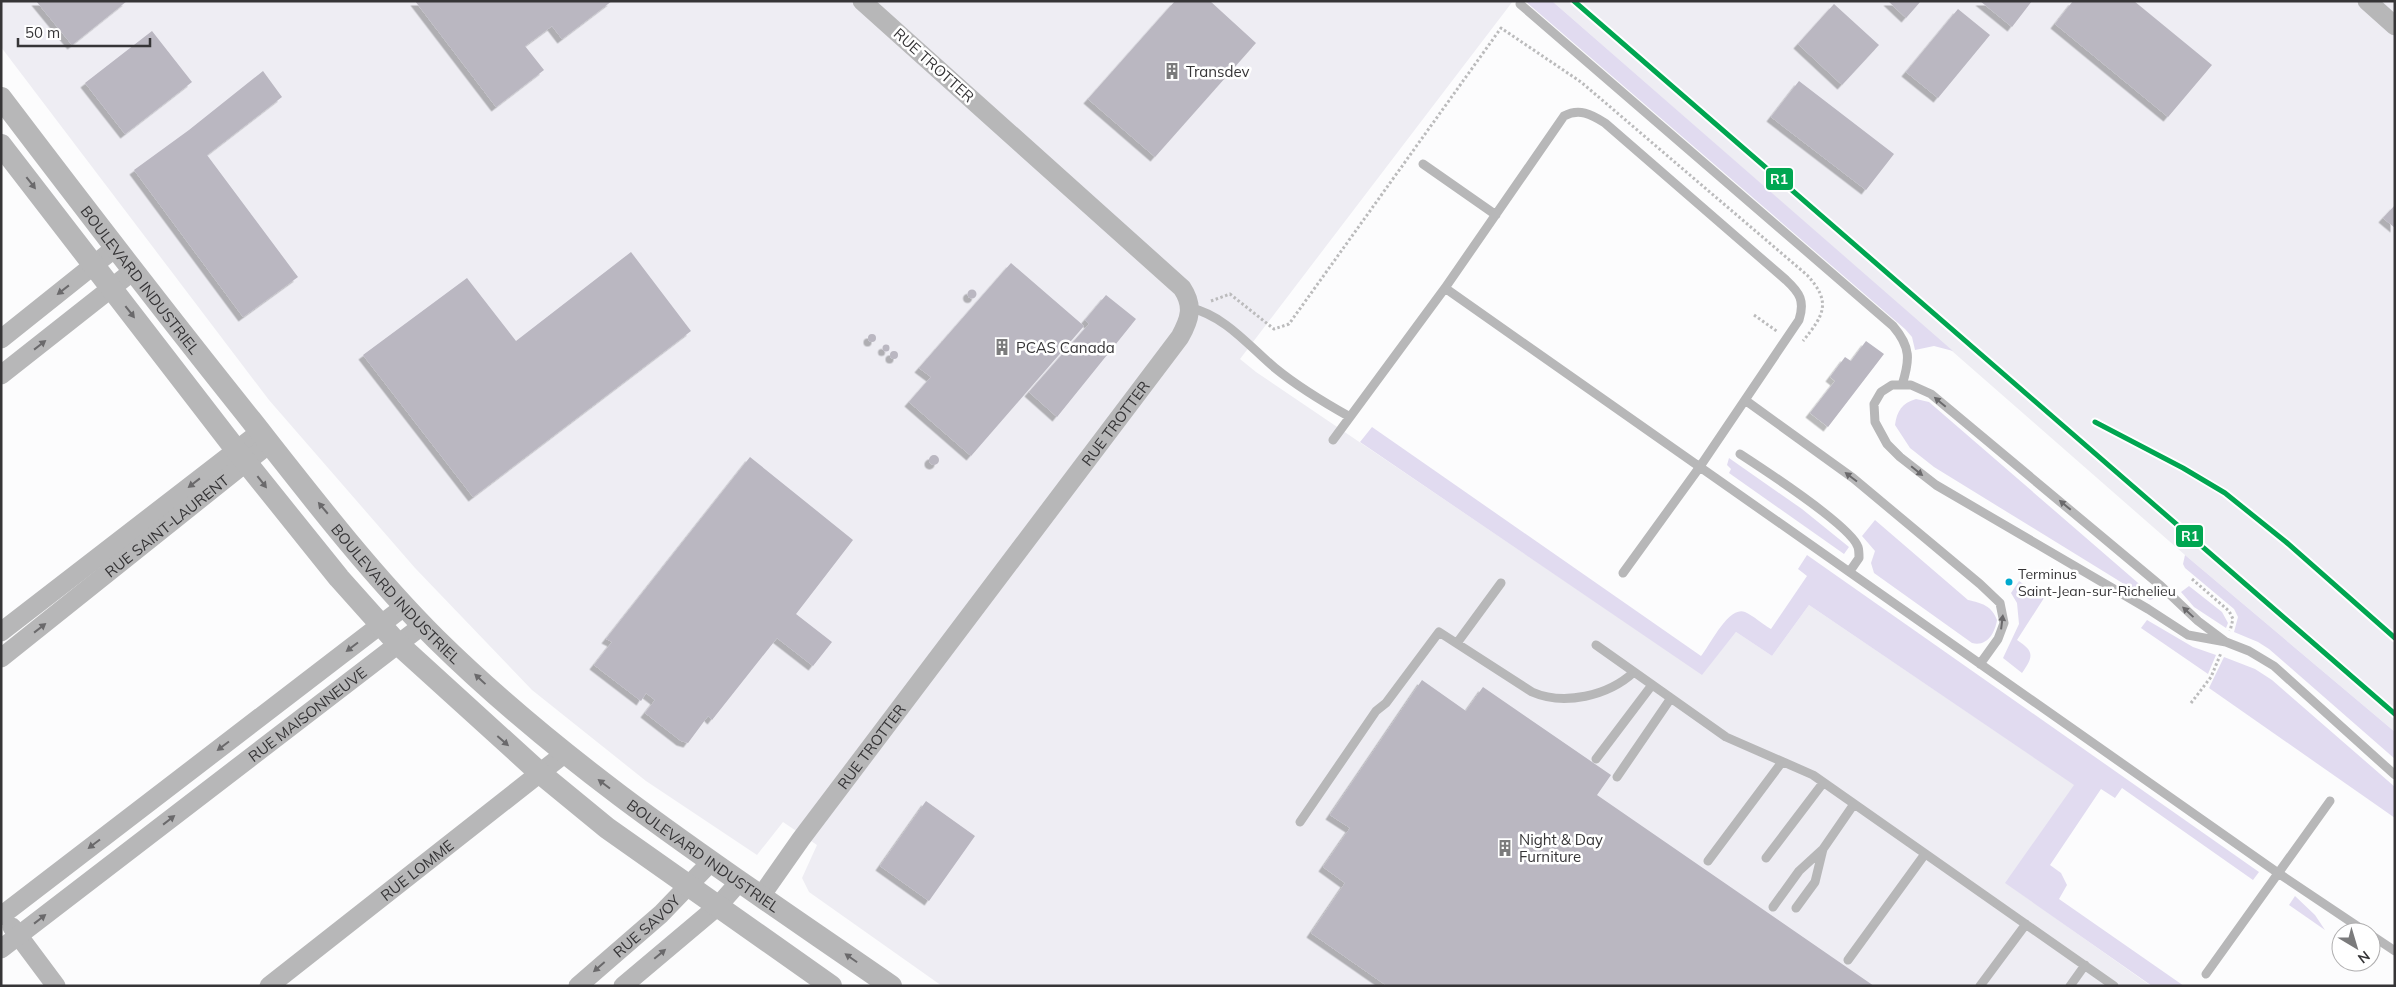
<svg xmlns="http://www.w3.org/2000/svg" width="2396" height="987" font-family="Mulish,sans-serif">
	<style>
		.built { fill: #eeedf3 }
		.green { fill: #e1dbf0 }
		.building { fill: #bab7c1; filter: url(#shadow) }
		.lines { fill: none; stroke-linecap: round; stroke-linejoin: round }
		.path { stroke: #bbbbbc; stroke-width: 3; stroke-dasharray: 2.5 2.5; stroke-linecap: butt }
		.service { stroke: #b7b7b8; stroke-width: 9 }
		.minor { stroke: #b7b7b8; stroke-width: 19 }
		.tertiary { stroke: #b7b7b8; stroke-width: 22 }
		.rail-1-casing { stroke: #fff; stroke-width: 9 }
		.rail-1 { stroke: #00a651; stroke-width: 5 }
		.oneway { fill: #6a696b }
		.bus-dot { fill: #00a9ce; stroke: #fff; stroke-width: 2 }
		.labels { text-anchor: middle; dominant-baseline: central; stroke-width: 5; stroke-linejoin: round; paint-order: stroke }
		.bus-label { font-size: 14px; fill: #363537; stroke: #fff; text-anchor: start }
		.street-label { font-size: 15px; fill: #363537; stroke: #fff }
		.poi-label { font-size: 15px; fill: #363537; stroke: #fff; text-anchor: start }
		.line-badge { stroke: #fff; stroke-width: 2 }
		.badge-label { font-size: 14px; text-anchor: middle; font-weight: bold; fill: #fff }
	</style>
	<defs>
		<filter id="shadow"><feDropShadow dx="-4.5" dy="4.5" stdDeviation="0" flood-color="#0004"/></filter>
	</defs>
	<rect width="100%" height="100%" fill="#fcfcfd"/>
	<path class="built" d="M 1,1 L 1513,1 L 1240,359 L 1256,372 L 1702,674 L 1736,632 L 1772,656 L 1809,605 L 2075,785 L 2006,883 L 2151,986 L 942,986 L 809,892 L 802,878 L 817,845 L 783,822 L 757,855 L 646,781 L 532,690 L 415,568 L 269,400 L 1,47 Z
		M 1552,1 L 2395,1 L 2395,732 L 2185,555 Z"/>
	<path class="green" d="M 1525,1 L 1552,1 L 1953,351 L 1934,346 L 1915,350 L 1912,337 L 1905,329 Z
		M 1916,399 L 1929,402 L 2152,595 L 2153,599 L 2150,600 L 1934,467 L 1910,448 L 1895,425 C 1897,411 1902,403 1916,399 Z
		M 1372,427 L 1701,656 C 1710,645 1729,605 1745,612 C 1754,616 1762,624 1771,629 L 1807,576 L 1798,569 L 1807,555 L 2259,872 L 2253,880 L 2122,788 L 2115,798 L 2101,789 L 2050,865 L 2061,873 L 2067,885 L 2059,899 L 2184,986 L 2152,986 L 2005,883 L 2074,785 L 1809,605 L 1772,656 L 1736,632 L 1702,675 L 1360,442 Z
		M 1729,458 L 1802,509 L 1849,547 L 1844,554 L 1729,473 L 1731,469 L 1727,465 Z
		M 1875,520 L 1968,600 C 1982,603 1992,606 1997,620 C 1995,633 1987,647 1972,643 L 1874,573 L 1871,563 L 1875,551 L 1862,536 Z
		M 2185,555 L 2395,732 L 2395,759 L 2269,649 L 2258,642 L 2234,632 L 2238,617 L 2234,609 L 2185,568 L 2183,564 Z
		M 2019,581 L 2044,598 L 2017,640 C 2034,651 2034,656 2022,673 L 2003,658 L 2019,624 L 2017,603 L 2011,593 Z
		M 2189,586 L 2222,612 L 2228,623 L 2226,628 L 2194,607 L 2181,592 Z
		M 2147,620 L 2193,647 L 2216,655 L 2208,674 L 2141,628 Z
		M 2224,657 L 2255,669 L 2272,680 L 2395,787 L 2395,818 L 2209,688 Z
		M 2295,896 L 2315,915 L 2325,930 L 2289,905 Z"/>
	<path class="building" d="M 36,1 L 127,1 L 72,45 Z
		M 415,1 L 612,1 L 562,39 L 552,26 L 525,46 L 544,70 L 496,107 Z
		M 1175,1 L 1210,1 L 1256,43 L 1155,157 L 1088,99 Z
		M 1888,1 L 1921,1 L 1906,18 Z
		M 1980,1 L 2032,1 L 2012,27 Z
		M 2073,1 L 2134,1 L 2212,65 L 2168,117 L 2055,24 Z
		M 1834,4 L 1879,45 L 1842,85 L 1798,44 Z
		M 1958,9 L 1990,35 L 1938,98 L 1906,72 Z
		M 152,31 L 192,82 L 125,134 L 85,83 Z
		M 263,71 L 282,97 L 207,155 L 298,277 L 243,317 L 134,170 L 189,130 Z
		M 1799,81 L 1894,154 L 1866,190 L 1771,117 Z
		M 2395,205 L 2395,228 L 2383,218 Z
		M 631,252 L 691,331 L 473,497 L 363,355 L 467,278 L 516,341 Z
		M 1011,263 L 1084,326 L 971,456 L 909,402 L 931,377 L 919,368 Z
		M967.5 294a4.5 4.5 0 1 1 9 0a4.5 4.5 0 1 1-9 0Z
		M 1106,295 L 1136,319 L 1057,417 L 1029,392 L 1089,324 L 1085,320 Z
		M868 338a4 4 0 1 1 8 0a4 4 0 1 1-8 0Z
		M 1866,341 L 1884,354 L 1828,427 L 1810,413 L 1835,381 L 1830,377 L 1845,357 L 1851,361 Z
		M882.5 348a3.5 3.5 0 1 1 7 0a3.5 3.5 0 1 1-7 0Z
		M890 355a4 4 0 1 1 8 0a4 4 0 1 1-8 0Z
		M929 460a5 5 0 1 1 10 0a5 5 0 1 1-10 0Z
		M 750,457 L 853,540 L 796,614 L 832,642 L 813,666 L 777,638 L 712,720 L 708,716 L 688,743 L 681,741 L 645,713 L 655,700 L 646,693 L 641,701 L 594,665 L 612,642 L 606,639 Z
		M 1422,680 L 1466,711 L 1483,687 L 1611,775 L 1597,795 L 1874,986 L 1387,986 L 1311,933 L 1345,883 L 1323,867 L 1350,828 L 1330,815 Z
		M 926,801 L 975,836 L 929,901 L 880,866 Z"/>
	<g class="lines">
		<path class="path" d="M 1211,301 L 1230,294 L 1274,329 L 1289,324 L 1501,28 L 1581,82 L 1807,275 C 1832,302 1824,315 1803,341
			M 1754,315 L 1778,332
			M 2192,579 L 2229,611 L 2233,619 L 2230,631
			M 2191,703 L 2211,677 L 2221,653"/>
		<path class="service" d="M 1520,4 L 1893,326 C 1911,347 1910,360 1902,385
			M 1423,164 L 1496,215
			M 1445,288 L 2278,873 L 2366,932
			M 1191,308 C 1225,316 1249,346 1275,368 C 1297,386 1325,403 1350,417
			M 1745,400 L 1853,478 L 1980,584 L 2000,603 L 2004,623 L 1998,639 L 1980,664
			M 1333,440 L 1445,288 L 1564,116 C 1579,108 1591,114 1605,123 L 1786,280 C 1800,293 1805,301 1799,320 L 1699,468 L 1623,573
			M 1740,454 C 1763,469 1851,526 1858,547 C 1859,550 1859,555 1859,558 L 1850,571
			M 2226,642 L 2198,621 L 2161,586 L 1931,394 L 1911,385 L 1892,385 L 1881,392 L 1874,404 L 1875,422 L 1887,444 L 1900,457 L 1936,485 L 2148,609 L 2188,635 L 2226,642 L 2249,651 L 2274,666 L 2395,775
			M 1457,643 L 1501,583
			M 1596,645 L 1726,737 L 1813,775 L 2114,986
			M 1596,759 L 1652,685
			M 1617,777 L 1671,698
			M 1300,822 L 1376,711 L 1386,703 L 1439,632 L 1532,692 C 1564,706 1608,696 1634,672
			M 1766,858 L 1823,783
			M 1708,861 L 1782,762
			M 1773,907 L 1799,871 L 1823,849
			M 1796,908 L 1815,882 L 1823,849 L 1854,804
			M 2371,935 L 2395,951
			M 1848,960 L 1925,854
			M 2206,974 L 2330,801
			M 1980,986 L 2026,924
			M 2070,986 L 2085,965"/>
		<g class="minor">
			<path d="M 2367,1 L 2395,26"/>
			<path d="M 1,339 L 115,248"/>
			<path d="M 1,375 L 133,271"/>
			<path d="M 1,632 L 260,432"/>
			<path id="s1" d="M 1,658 L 269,444"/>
			<path id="s2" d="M 761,896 L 801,839 L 1180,337 C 1190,319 1194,306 1182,288 L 862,1"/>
			<path d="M 1,916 L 405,606"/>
			<path d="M 12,927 L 56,986"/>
			<path id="s3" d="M 1,949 L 423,625"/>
			<path id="s4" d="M 269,986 L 564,754"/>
			<path id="s5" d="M 578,986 L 661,914 L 711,862"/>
			<path d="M 623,986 L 718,906 L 740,881"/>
		</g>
		<g class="tertiary">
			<path id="s6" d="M 1,98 C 83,206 166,314 251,420 C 310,495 369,572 436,639 C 573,774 734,877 891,986"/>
			<path d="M 1,145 L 237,451 L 339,578 L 398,644 L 540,773 L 607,828 L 831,986"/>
		</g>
		<g class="rail-1-casing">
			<path id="rail-1" d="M 1574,1 L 2395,714
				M 2095,422 L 2183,468 L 2225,493 L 2286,542 L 2395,638"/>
		</g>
		<use href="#rail-1" class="rail-1"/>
	</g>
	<defs><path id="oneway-solid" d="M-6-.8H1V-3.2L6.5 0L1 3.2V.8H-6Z" transform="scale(1.25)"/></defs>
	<g class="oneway">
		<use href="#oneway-solid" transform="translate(31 183) rotate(52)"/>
		<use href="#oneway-solid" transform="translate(63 290) rotate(142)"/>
		<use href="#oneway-solid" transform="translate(130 312) rotate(52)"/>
		<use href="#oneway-solid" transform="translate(40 345) rotate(-38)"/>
		<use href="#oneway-solid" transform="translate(1940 402) rotate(-140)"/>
		<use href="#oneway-solid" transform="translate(1917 471) rotate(39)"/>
		<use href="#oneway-solid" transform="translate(1851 477) rotate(-143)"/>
		<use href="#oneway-solid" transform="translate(262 482) rotate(52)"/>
		<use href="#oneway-solid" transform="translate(194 483) rotate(142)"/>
		<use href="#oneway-solid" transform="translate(2065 505) rotate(-140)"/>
		<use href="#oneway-solid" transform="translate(323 508) rotate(-130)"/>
		<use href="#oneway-solid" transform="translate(2188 612) rotate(-137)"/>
		<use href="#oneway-solid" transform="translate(2002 622) rotate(-83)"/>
		<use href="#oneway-solid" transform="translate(40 628) rotate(-38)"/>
		<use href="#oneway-solid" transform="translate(352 647) rotate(143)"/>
		<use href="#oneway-solid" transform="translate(480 679) rotate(-137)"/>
		<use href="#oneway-solid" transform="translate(503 741) rotate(41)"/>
		<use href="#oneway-solid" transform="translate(223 746) rotate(143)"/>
		<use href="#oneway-solid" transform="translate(604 784) rotate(-143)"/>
		<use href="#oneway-solid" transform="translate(169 820) rotate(-38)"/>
		<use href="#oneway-solid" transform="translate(94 844) rotate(143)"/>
		<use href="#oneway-solid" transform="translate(40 919) rotate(-38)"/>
		<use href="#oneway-solid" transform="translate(660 954) rotate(-40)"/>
		<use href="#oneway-solid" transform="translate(851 958) rotate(-145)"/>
		<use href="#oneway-solid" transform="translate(599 967) rotate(139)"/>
	</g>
	<defs>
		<g id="building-bare" transform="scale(1.35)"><path d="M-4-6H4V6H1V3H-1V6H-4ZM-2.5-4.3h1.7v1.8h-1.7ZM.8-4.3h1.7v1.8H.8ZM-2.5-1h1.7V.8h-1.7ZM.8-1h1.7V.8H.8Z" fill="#7b7b7c" stroke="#fff" stroke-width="2.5" paint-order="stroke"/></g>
	</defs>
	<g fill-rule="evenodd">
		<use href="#building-bare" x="1172" y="71"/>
		<use href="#building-bare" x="1002" y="347"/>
		<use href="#building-bare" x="1505" y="848"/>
	</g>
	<circle class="bus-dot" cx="2009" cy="582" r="4.5"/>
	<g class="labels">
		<g class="bus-label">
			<text x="2018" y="574">Terminus<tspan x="2018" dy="17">Saint-Jean-sur-Richelieu</tspan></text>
		</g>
		<g class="street-label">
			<text transform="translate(934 65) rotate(42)">RUE TROTTER</text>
			<text stroke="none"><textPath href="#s6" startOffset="229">BOULEVARD INDUSTRIEL</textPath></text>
			<text stroke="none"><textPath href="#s2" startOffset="591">RUE TROTTER</textPath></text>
			<text stroke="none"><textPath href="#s1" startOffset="212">RUE SAINT-LAURENT</textPath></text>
			<text stroke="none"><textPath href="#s6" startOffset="634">BOULEVARD INDUSTRIEL</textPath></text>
			<text stroke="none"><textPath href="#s3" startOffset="386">RUE MAISONNEUVE</textPath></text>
			<text stroke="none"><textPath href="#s2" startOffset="186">RUE TROTTER</textPath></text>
			<text stroke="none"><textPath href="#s6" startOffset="1039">BOULEVARD INDUSTRIEL</textPath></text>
			<text stroke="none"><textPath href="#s4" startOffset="188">RUE LOMME</textPath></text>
			<text stroke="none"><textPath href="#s5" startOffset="91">RUE SAVOY</textPath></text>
		</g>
		<g class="poi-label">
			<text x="1186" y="71">Transdev</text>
			<text x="1016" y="347">PCAS Canada</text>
			<text x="1519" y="839">Night &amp; Day<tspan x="1519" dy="17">Furniture</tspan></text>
		</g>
	</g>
	<g class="line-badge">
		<rect x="1765" y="167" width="29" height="24" rx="5" fill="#00a651"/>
		<rect x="2175" y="524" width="29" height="24" rx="5" fill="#00a651"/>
	</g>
	<g class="badge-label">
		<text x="1779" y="184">R1</text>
		<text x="2190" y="541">R1</text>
	</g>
	<rect width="2396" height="987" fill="none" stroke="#363537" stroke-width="5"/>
	<g transform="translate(2356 947) rotate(142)"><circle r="24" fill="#ffffff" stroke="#afaeaf"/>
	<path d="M0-4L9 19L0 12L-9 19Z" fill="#7b7b7c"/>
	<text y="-8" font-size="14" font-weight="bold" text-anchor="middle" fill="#363537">N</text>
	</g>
	<path d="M18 38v8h132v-8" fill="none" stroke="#363537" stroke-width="2.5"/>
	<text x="25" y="38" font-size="15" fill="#363537" stroke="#ffffff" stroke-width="4" paint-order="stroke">50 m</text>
</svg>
